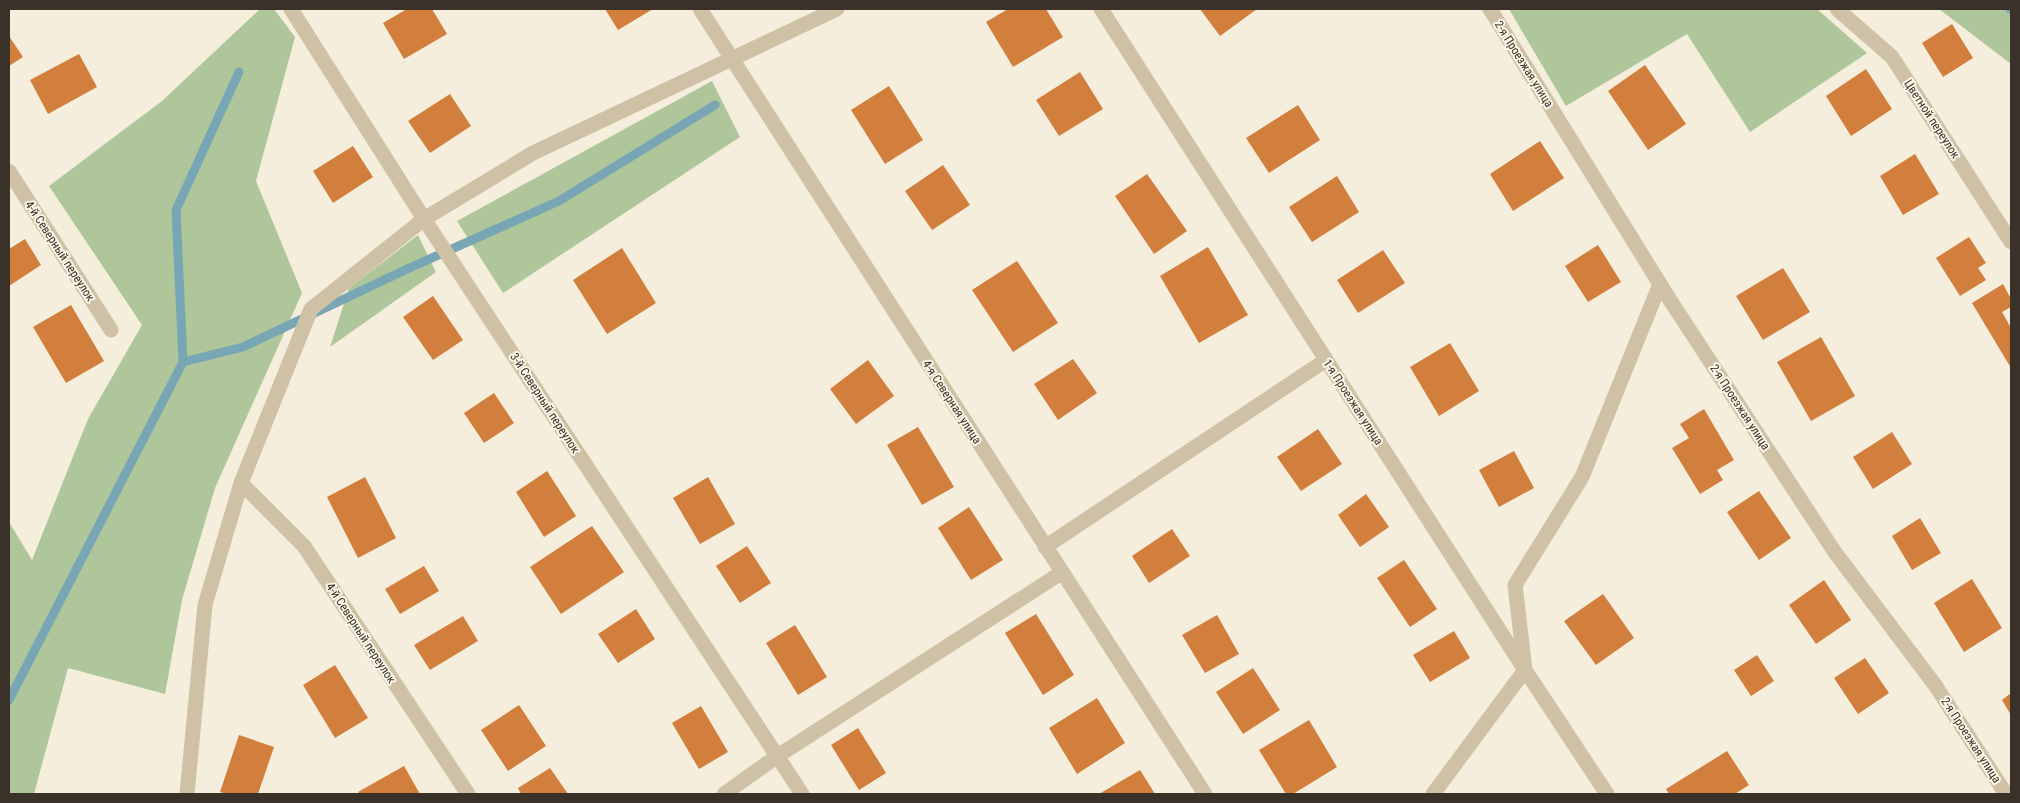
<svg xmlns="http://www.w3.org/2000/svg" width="2020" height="803" font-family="'Roboto Condensed',sans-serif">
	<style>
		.green { fill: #aec69a }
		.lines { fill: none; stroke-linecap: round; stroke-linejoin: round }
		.stream { stroke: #78a6b5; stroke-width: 9 }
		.building { fill: #d27f3d }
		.minor { stroke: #cec1a6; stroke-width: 15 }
		.labels { text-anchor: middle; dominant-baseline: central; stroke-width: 4; stroke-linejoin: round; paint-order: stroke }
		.street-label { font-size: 12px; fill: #3a3128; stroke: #fcf7e9 }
	</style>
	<rect width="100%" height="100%" fill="#f5eedc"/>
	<path class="green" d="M 260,9 L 274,9 L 295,37 L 256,181 L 302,293 L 215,488 L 182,600 L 165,694 L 68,668 L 34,794 L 9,794 L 9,522 L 32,560 L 88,419 L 142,325 L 49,186 L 162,101 Z
		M 1509,9 L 1817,9 L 1867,53 L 1750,132 L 1687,34 L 1566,106 Z
		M 1939,9 L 2011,9 L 2011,64 Z
		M 712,81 L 740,137 L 503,293 L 457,221 Z
		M 418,235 L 436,272 L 330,347 L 349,288 Z"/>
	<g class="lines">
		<path class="stream" d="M 2010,9 L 2011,9
			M 183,362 L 243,347 L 405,270 L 559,201 L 715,105
			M 9,700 L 183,362 L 176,210 L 239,72"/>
	</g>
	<path class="building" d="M 407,9 L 432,9 L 447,34 L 404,59 L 383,23 Z
		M 605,9 L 653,9 L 618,30 Z
		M 1008,9 L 1046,9 L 1063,37 L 1013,67 L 986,22 Z
		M 1200,9 L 1257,9 L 1220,36 Z
		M 1952,24 L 1973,58 L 1943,77 L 1922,43 Z
		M 9,36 L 23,57 L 9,66 Z
		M 79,54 L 97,87 L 48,114 L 30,80 Z
		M 1645,65 L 1686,124 L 1648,150 L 1608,91 Z
		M 1866,69 L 1892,109 L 1851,136 L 1826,96 Z
		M 1080,72 L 1103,109 L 1059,136 L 1036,100 Z
		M 889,86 L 923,140 L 885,164 L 851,110 Z
		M 450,94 L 471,126 L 430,153 L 408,121 Z
		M 1298,105 L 1320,140 L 1269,173 L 1246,138 Z
		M 1540,141 L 1564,178 L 1513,211 L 1490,174 Z
		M 353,146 L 373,177 L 333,203 L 313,171 Z
		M 1915,154 L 1939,194 L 1903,215 L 1880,176 Z
		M 943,165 L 970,205 L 932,230 L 905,191 Z
		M 1147,174 L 1187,231 L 1154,254 L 1115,196 Z
		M 1337,176 L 1359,212 L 1312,242 L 1289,207 Z
		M 1969,237 L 1986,263 L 1978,268 L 1986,280 L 1960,296 L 1936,258 Z
		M 25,239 L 41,265 L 9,286 L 9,249 Z
		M 1598,245 L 1621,282 L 1588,302 L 1565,266 Z
		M 1208,247 L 1248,315 L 1199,343 L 1160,276 Z
		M 622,248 L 656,303 L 607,334 L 573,280 Z
		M 1383,250 L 1405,283 L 1358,313 L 1337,280 Z
		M 1017,261 L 1058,323 L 1013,352 L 972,290 Z
		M 1783,268 L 1810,312 L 1763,340 L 1736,296 Z
		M 2003,284 L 2011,299 L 2011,307 L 2002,312 L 2011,328 L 2011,368 L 1972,303 Z
		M 433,296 L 463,340 L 433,360 L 403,317 Z
		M 71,305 L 104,361 L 66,383 L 33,327 Z
		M 1821,337 L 1855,396 L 1811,421 L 1777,362 Z
		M 1450,343 L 1479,391 L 1439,416 L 1410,367 Z
		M 1073,359 L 1097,393 L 1058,420 L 1034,384 Z
		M 868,360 L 894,396 L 856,424 L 830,389 Z
		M 494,393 L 514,423 L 484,443 L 464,413 Z
		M 1704,409 L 1734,460 L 1717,470 L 1723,480 L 1700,494 L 1672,448 L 1689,438 L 1680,424 Z
		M 918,427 L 954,487 L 922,505 L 887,445 Z
		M 1318,429 L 1342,464 L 1301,491 L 1277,457 Z
		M 1892,432 L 1912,464 L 1873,489 L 1853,457 Z
		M 1514,451 L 1534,488 L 1499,507 L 1479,470 Z
		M 547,471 L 576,516 L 544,537 L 516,492 Z
		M 365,477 L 396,538 L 358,558 L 327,497 Z
		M 708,477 L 735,524 L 700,544 L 673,498 Z
		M 1759,491 L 1791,538 L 1759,560 L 1727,512 Z
		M 1366,494 L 1389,527 L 1360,547 L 1338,515 Z
		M 969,507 L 1003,560 L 971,580 L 938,528 Z
		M 1920,518 L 1941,553 L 1912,570 L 1892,536 Z
		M 592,526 L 624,572 L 561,614 L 530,567 Z
		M 1172,529 L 1190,556 L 1149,583 L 1132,556 Z
		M 747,546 L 771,583 L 740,603 L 716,566 Z
		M 1404,560 L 1437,609 L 1410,627 L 1377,578 Z
		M 424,566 L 439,591 L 400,614 L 385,589 Z
		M 1972,579 L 2002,628 L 1964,652 L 1934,603 Z
		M 1824,580 L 1851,620 L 1816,644 L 1789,605 Z
		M 1603,594 L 1634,638 L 1596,665 L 1564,621 Z
		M 636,609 L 655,639 L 618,663 L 598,634 Z
		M 1036,614 L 1074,675 L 1043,695 L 1005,633 Z
		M 1217,615 L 1239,654 L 1205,673 L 1182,635 Z
		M 463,616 L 478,641 L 430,670 L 414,645 Z
		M 795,625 L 827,677 L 798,695 L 766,643 Z
		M 1454,631 L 1470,658 L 1430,682 L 1413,655 Z
		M 1757,655 L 1774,681 L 1751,696 L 1734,670 Z
		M 1865,658 L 1889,693 L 1858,714 L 1834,678 Z
		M 335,665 L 368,718 L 335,738 L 303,685 Z
		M 1253,668 L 1280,710 L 1243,734 L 1216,692 Z
		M 2011,693 L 2011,715 L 2002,700 Z
		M 1097,698 L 1125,743 L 1077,774 L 1049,728 Z
		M 519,705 L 546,746 L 508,771 L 481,730 Z
		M 701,706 L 728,752 L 699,769 L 672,723 Z
		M 1309,720 L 1337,767 L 1293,794 L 1286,794 L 1259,750 Z
		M 858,728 L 886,773 L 859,790 L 831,745 Z
		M 239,735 L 274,747 L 258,794 L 227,794 L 220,792 Z
		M 1727,751 L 1749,785 L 1735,794 L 1669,794 L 1666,789 Z
		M 404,766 L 420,794 L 360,794 L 358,792 Z
		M 550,768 L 568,794 L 521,794 L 518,788 Z
		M 1140,770 L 1155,794 L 1099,794 Z"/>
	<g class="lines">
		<path class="minor" d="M 291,9 L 424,219 L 802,794
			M 700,9 L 1205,794
			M 1101,9 L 1525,670 L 1607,794
			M 1490,9 L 1668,297 L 1834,551 L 1935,685 L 2006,794
			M 1837,9 L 1892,57 L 2011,242
			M 9,171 L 111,330
			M 241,483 L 304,546 L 468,794
			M 1045,547 L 1326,360
			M 187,794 L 205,605 L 241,483 L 311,309 L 424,219 L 533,153 L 837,9
			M 724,794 L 776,757 L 1061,573
			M 1433,794 L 1525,670 L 1515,585 L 1582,477 L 1660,284"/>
	</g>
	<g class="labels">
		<g class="street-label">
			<text transform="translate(1524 64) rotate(58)">2-я Проезжая улица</text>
			<text transform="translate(1932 119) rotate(57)">Цветной переулок</text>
			<text transform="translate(60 251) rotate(57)">4-й Северный переулок</text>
			<text transform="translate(952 402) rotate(57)">4-я Северная улица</text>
			<text transform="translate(1353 402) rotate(57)">1-я Проезжая улица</text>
			<text transform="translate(545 403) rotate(57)">3-й Северный переулок</text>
			<text transform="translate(1740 407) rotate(57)">2-я Проезжая улица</text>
			<text transform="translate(361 633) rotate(57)">4-й Северный переулок</text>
			<text transform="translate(1971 740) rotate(57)">2-я Проезжая улица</text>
		</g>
	</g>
	<rect width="2020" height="803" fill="none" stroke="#3a3128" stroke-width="20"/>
</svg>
